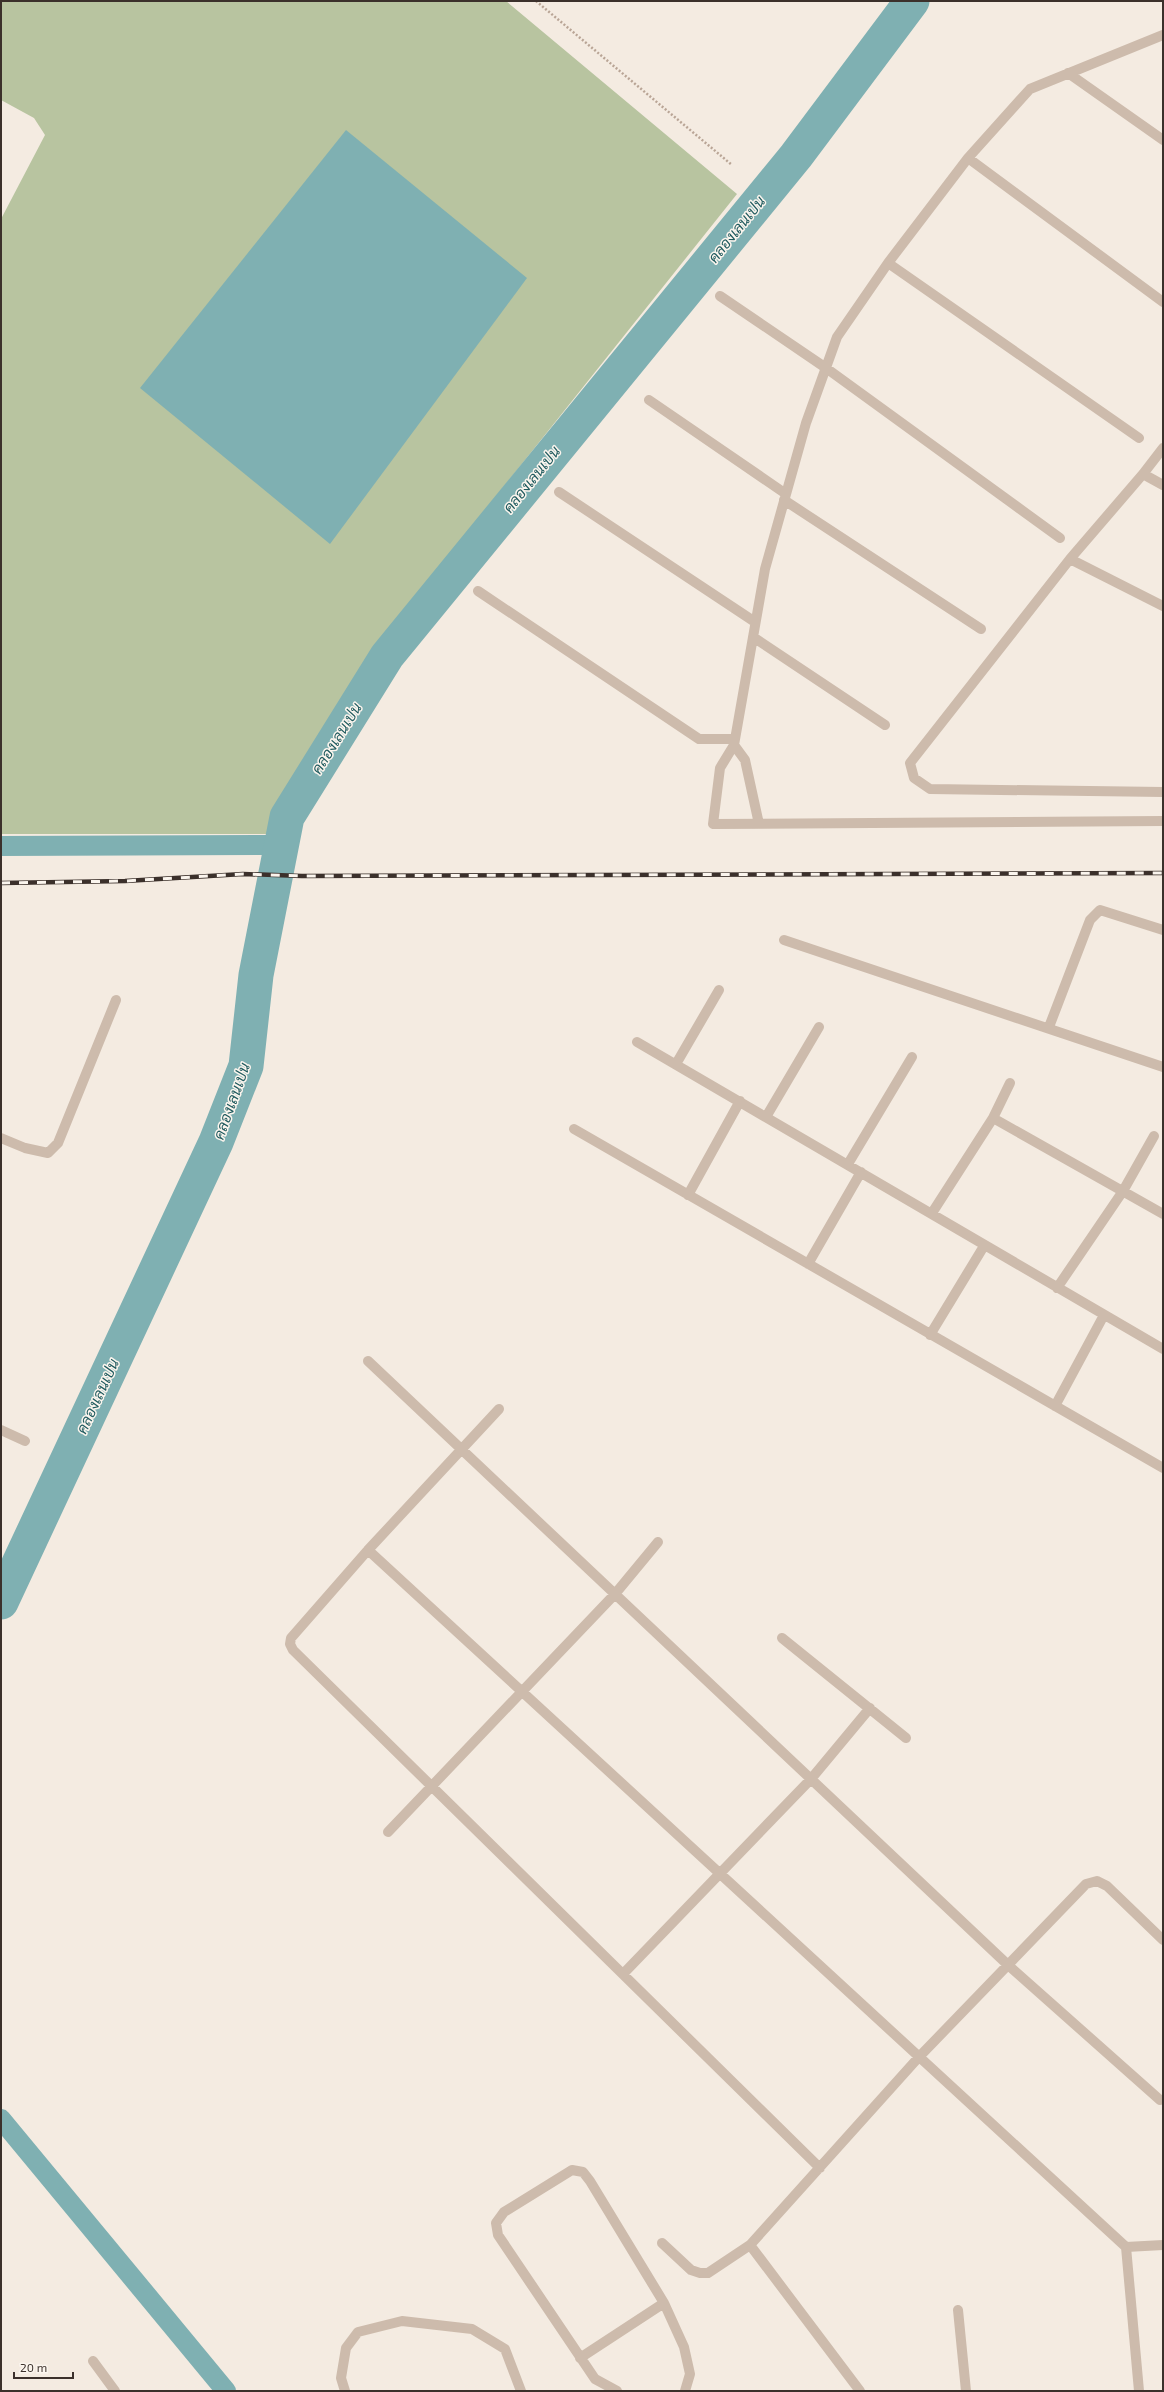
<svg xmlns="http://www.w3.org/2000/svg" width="1164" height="2392" font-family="'Exo 2',Sarabun,sans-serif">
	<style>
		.green { fill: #b8c4a0 }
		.water { fill: #7fb0b2 }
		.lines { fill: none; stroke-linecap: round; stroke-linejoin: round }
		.canal { stroke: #7fb0b2; stroke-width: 20 }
		.river { stroke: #7fb0b2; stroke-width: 35 }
		.path { stroke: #b9a596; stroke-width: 2.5; stroke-dasharray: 2 2; stroke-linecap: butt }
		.minor { stroke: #cdbbac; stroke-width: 10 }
		.rail-casing { stroke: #3b302b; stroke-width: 4.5 }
		.rail { stroke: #fbf5ee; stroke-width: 3; stroke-dasharray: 9; stroke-linecap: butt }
		.labels { text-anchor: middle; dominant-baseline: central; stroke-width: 3; stroke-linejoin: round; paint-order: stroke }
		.water-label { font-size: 15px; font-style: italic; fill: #1f5a5e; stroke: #fbf5ee }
	</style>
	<rect width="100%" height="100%" fill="#f4ebe1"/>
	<path class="green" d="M 1,1 L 506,1 L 737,194 L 427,583 L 339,706 L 267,834 L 1,834 L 1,219 L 45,135 L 34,118 L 1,100 Z"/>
	<path class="water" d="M 346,130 L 527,278 L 330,544 L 140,388 Z"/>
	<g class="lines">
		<path class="canal" d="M 1,846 L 281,845
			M 1,2119 L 226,2391"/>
		<path class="river" d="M 1,1602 L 216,1142 L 246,1066 L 256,975 L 287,817 L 387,656 L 796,156 L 912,1"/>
		<path class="path" d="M 536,1 L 732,165"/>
		<path class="minor" d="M 1163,35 L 1030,89 L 968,158 L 888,263 L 837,337 L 806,423 L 765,569 L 734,745 L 720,768 L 713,824 L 1163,821
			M 1068,73 L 1163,140
			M 968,158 L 1163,302
			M 888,263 L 1139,438
			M 720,296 L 826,368 L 1060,538
			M 649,400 L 786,494
			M 1163,448 L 1143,474 L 1070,559 L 910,763 L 914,778 L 930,789 L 1163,792
			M 1143,474 L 1163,485
			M 559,492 L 755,622
			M 784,500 L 981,629
			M 1070,559 L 1163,606
			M 478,591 L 699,739 L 735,739
			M 753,637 L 885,725
			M 734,745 L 745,760 L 759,824
			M 784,940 L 1163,1067
			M 1049,1027 L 1090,920 L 1100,910 L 1163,930
			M 637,1042 L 1163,1349
			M 676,1064 L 719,990
			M 766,1117 L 819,1027
			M 993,1118 L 1163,1214
			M 574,1129 L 1163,1468
			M 1,1138 L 25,1148 L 48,1153 L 58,1143 L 116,1000
			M 848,1164 L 912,1057
			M 688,1195 L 740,1101
			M 932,1213 L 993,1118 L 1010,1083
			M 808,1264 L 861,1172
			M 1057,1288 L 1123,1191 L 1154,1136
			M 930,1335 L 984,1246
			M 368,1361 L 1008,1965 L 1160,2100
			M 1055,1406 L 1104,1315
			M 499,1409 L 368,1550 L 291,1638 L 290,1644 L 293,1650 L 820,2168
			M 1,1430 L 25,1441
			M 368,1550 L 1126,2247 L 1139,2391
			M 782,1638 L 906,1738
			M 388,1832 L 615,1594 L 658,1542
			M 623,1974 L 811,1779 L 870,1708
			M 662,2243 L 691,2270 L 700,2273 L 708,2273 L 750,2245 L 918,2058 L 1086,1884 L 1097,1881 L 1107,1886 L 1163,1940
			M 750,2245 L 860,2391
			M 1126,2247 L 1163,2245
			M 958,2310 L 966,2391
			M 580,2358 L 664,2303
			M 93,2361 L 115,2391
			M 345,2391 L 341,2378 L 346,2348 L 358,2332 L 402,2321 L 472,2329 L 505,2349 L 521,2391
			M 617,2391 L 595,2379 L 498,2235 L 496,2223 L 504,2212 L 572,2170 L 583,2172 L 590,2181 L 664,2303 L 684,2347 L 690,2374 L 685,2391"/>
		<g class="rail-casing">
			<path id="rail" d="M 1,883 L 125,881 L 243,874 L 302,876 L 1163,873"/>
		</g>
		<use href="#rail" class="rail"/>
	</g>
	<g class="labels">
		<g class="water-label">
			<text transform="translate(736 229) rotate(-51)">คลองเลนเปน</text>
			<text transform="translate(531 479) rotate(-51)">คลองเลนเปน</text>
			<text transform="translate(336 738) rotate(-58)">คลองเลนเปน</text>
			<text transform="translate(231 1101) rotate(-70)">คลองเลนเปน</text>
			<text transform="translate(97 1396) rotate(-65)">คลองเลนเปน</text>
		</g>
	</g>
	<rect width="1164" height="2392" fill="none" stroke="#3b302b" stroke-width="4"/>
	<path d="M14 2372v6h59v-6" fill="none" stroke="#3b302b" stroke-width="2"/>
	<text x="20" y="2372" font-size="12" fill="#3b302b" stroke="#fbf5ee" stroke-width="3" paint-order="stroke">20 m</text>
</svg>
